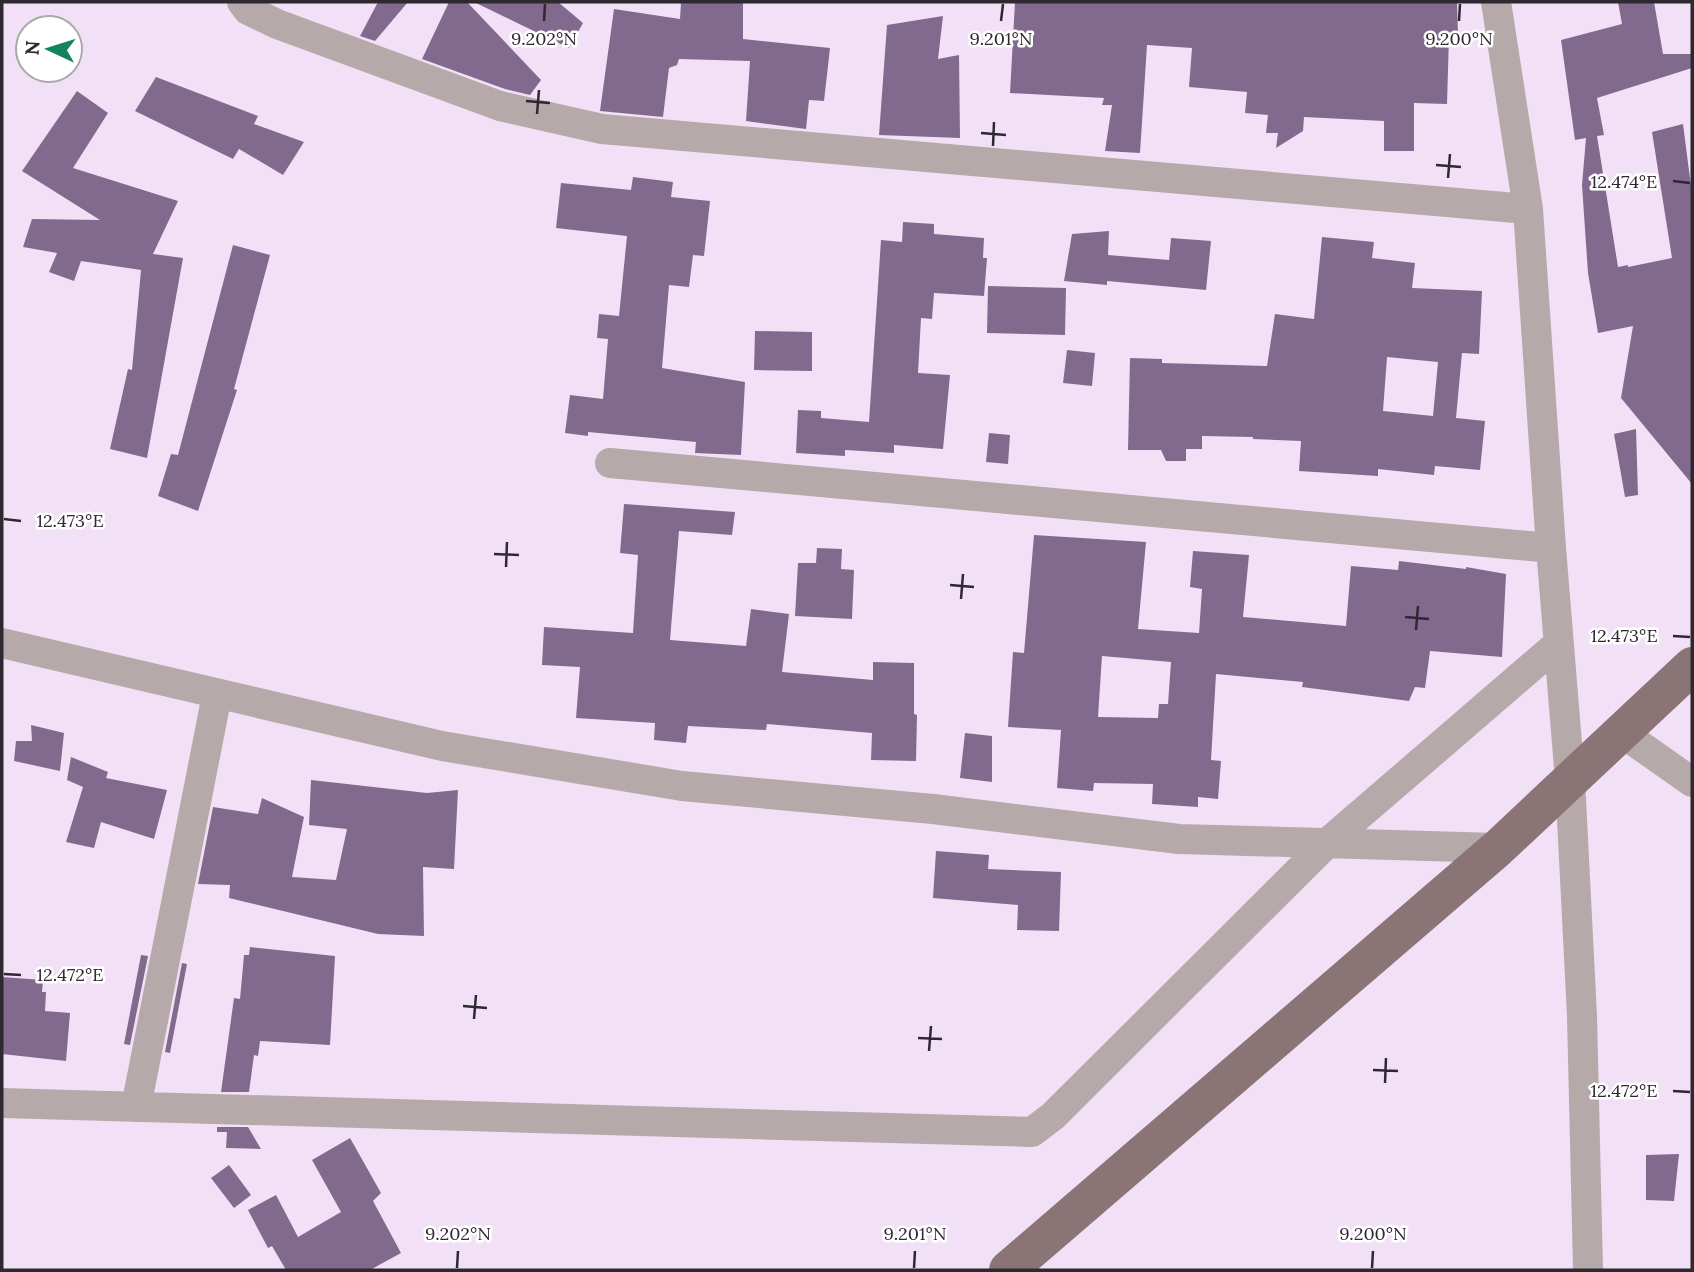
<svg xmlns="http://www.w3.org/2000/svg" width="1694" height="1272" font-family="Lora,serif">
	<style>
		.building { fill: #826a8f; fill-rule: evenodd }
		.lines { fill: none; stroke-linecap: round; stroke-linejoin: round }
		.minor { stroke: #b6a9a9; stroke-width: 30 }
		.primary { stroke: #8b7476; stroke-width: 38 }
		.ticks { fill: none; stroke: #2e2830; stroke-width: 2.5 }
		.ticks-label { font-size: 18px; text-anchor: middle; fill: #2e2830; stroke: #fff; stroke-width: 5; stroke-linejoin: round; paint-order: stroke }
	</style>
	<rect width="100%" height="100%" fill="#f2e1f6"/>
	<path class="building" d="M 378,2 L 408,2 L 375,41 L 360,36 Z
		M 449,2 L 467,2 L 541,80 L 530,95 L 505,89 L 422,59 Z
		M 474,2 L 558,2 L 583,23 L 569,48 Z
		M 681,2 L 743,2 L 743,39 L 830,48 L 824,101 L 809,100 L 806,129 L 746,121 L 750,61 L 679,59 L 677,65 L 669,68 L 663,117 L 600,111 L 614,9 L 680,19 Z
		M 1015,2 L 1457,2 L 1458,35 L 1449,36 L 1447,104 L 1414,103 L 1414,151 L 1384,151 L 1384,121 L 1304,117 L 1303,131 L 1276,148 L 1278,133 L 1266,133 L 1268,115 L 1245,113 L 1247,92 L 1189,87 L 1192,48 L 1147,45 L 1140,153 L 1105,151 L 1112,105 L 1102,105 L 1104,98 L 1010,93 Z
		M 1618,2 L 1654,2 L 1663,54 L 1692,54 L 1692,68 L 1597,98 L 1604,135 L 1597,136 L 1618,267 L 1628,265 L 1628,267 L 1672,258 L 1652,132 L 1683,124 L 1692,194 L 1692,484 L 1621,398 L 1633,326 L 1598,333 L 1588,273 L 1582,185 L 1586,138 L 1575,140 L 1561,40 L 1622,24 Z
		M 943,16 L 938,59 L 959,55 L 960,138 L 879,135 L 887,25 Z
		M 156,77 L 258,116 L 254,124 L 304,142 L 283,175 L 239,149 L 233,159 L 135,111 Z
		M 77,91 L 108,113 L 73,168 L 178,201 L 153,254 L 183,258 L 147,458 L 110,449 L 128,369 L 132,370 L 141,270 L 81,261 L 74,281 L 49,272 L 57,253 L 23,247 L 32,219 L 100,220 L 22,171 Z
		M 633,177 L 673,182 L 671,197 L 710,201 L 704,256 L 693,255 L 689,287 L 669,285 L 662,368 L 745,382 L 741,455 L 695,453 L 696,442 L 588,432 L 588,436 L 565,433 L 570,395 L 603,399 L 608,339 L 597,338 L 599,314 L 619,316 L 627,236 L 556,228 L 561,183 L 631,190 Z
		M 903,222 L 934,224 L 934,234 L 984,238 L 983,258 L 987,258 L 984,296 L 934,293 L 932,319 L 921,318 L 918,373 L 950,375 L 943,449 L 894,445 L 894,453 L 845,450 L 845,456 L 796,453 L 798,410 L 821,411 L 821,418 L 869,422 L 881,240 L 902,242 Z
		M 1109,231 L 1108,255 L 1169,260 L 1171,238 L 1211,241 L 1206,290 L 1107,281 L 1107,285 L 1064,281 L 1072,234 Z
		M 1322,237 L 1374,242 L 1372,258 L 1415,263 L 1412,288 L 1482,291 L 1479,354 L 1462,353 L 1456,418 L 1485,421 L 1480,470 L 1435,466 L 1434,475 L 1378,469 L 1378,476 L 1299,471 L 1301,441 L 1253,439 L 1253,437 L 1202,436 L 1202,449 L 1186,449 L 1186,461 L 1166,461 L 1161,450 L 1128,450 L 1130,358 L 1162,359 L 1162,363 L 1267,366 L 1275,314 L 1314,319 ZM 1387,357 L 1438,362 L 1433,416 L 1383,411 Z
		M 233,245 L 270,255 L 234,389 L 237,390 L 198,511 L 158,496 L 171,454 L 178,455 Z
		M 988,286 L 1066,288 L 1065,335 L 987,333 Z
		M 755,331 L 812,332 L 812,371 L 754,370 Z
		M 1067,350 L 1095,353 L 1092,386 L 1063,383 Z
		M 1636,429 L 1638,495 L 1625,497 L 1614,434 Z
		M 989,433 L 1010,435 L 1008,464 L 986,462 Z
		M 624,504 L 735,512 L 732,535 L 679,531 L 670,640 L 746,646 L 751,609 L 789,614 L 782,672 L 873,680 L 873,662 L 914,663 L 914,714 L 917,715 L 916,761 L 871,760 L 872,733 L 767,724 L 766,730 L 688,726 L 686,743 L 654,740 L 655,723 L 576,718 L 580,667 L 542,665 L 544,627 L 633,633 L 638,555 L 620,553 Z
		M 1034,535 L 1146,542 L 1138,629 L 1199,633 L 1202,589 L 1190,587 L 1193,551 L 1249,555 L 1243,617 L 1346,626 L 1351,566 L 1398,570 L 1399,561 L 1466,569 L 1466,567 L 1506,574 L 1502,657 L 1430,651 L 1425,688 L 1415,687 L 1409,701 L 1302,687 L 1303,682 L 1216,674 L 1211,760 L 1221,761 L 1218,799 L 1198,797 L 1198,807 L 1152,804 L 1153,784 L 1094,783 L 1093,791 L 1057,788 L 1061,730 L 1008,727 L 1013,652 L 1024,653 ZM 1102,656 L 1171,662 L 1168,704 L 1159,704 L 1158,718 L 1098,717 Z
		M 817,548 L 842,549 L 841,569 L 854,570 L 852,619 L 795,616 L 798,563 L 816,563 Z
		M 31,725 L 64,733 L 60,771 L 14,761 L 16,741 L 32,741 Z
		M 965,733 L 992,736 L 992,782 L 960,778 Z
		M 71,757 L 108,772 L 106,778 L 167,790 L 154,839 L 101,822 L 94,848 L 66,842 L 83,787 L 67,780 Z
		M 311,780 L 427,793 L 458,790 L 454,869 L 423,867 L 424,936 L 378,934 L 229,898 L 230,885 L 198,884 L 213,807 L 258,814 L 262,798 L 304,817 L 292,877 L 336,880 L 347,829 L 309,825 Z
		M 936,851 L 989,855 L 988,869 L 1061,872 L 1059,931 L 1017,930 L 1018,905 L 933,898 Z
		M 250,947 L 335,956 L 330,1045 L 260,1041 L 258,1056 L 254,1055 L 249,1092 L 221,1092 L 234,998 L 240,999 L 244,955 L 249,955 Z
		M 141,955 L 148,956 L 130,1045 L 124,1044 Z
		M 182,963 L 187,964 L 170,1053 L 165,1052 Z
		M 2,977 L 43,980 L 42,992 L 46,992 L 45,1011 L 70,1013 L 66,1061 L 2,1054 Z
		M 217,1127 L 248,1127 L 261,1149 L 226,1148 L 227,1132 L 217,1132 Z
		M 350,1138 L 381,1193 L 373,1201 L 401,1253 L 370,1270 L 286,1270 L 272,1246 L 268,1248 L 248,1210 L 276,1195 L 298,1237 L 341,1212 L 312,1160 Z
		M 1679,1154 L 1674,1201 L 1646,1200 L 1646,1155 Z
		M 229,1165 L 251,1195 L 234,1208 L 211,1178 Z"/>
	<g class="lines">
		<path class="minor" d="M 242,2 L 248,10 L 277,24 L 500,106 L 602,129 L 1528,209
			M 1496,2 L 1528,209 L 1551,548 L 1570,780 L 1582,1016 L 1588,1270
			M 610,463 L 1551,548
			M 2,643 L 442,746 L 682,786 L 933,809 L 1179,839 L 1498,848
			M 1621,732 L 1692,782
			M 2,1103 L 1032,1132 L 1053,1116 L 1327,843 L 1558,644
			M 136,1107 L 217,695"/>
		<path class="primary" d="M 1008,1270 L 1498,848 L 1692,666"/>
	</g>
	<path class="ticks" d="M 544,21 L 545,4M 1001,21 L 1003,4M 1459,21 L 1460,4M 526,101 L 550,103M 537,114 L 539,90M 981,133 L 1006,135M 993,146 L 994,122M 1436,165 L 1461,167M 1448,178 L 1450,154M 1673,181 L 1690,183M 4,519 L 21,521M 494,554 L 519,555M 506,567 L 507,542M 950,585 L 974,587M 961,599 L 963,574M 1405,617 L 1429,619M 1416,630 L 1418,606M 1673,636 L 1690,637M 4,974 L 21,975M 463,1006 L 487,1008M 474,1019 L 476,995M 918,1038 L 942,1039M 929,1051 L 931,1026M 1373,1070 L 1398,1071M 1385,1083 L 1386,1058M 1673,1091 L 1690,1092M 457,1268 L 458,1251M 914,1268 L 915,1251M 1372,1268 L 1373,1251"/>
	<g class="ticks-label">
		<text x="544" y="45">9.202°N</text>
		<text x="1001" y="45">9.201°N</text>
		<text x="1459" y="45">9.200°N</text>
		<text x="1624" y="188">12.474°E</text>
		<text x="70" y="527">12.473°E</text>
		<text x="1624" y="642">12.473°E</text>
		<text x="70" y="981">12.472°E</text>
		<text x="1624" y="1097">12.472°E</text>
		<text x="458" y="1240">9.202°N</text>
		<text x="915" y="1240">9.201°N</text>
		<text x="1373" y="1240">9.200°N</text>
	</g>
	<rect width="1694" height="1272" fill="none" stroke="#2e2830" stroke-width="7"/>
	<g transform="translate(49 49) rotate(274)"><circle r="33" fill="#ffffff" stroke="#aba9ac" stroke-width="2"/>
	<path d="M0-5L12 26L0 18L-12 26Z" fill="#148360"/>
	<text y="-10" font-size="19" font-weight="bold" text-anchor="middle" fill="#2e2830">N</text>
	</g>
</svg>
